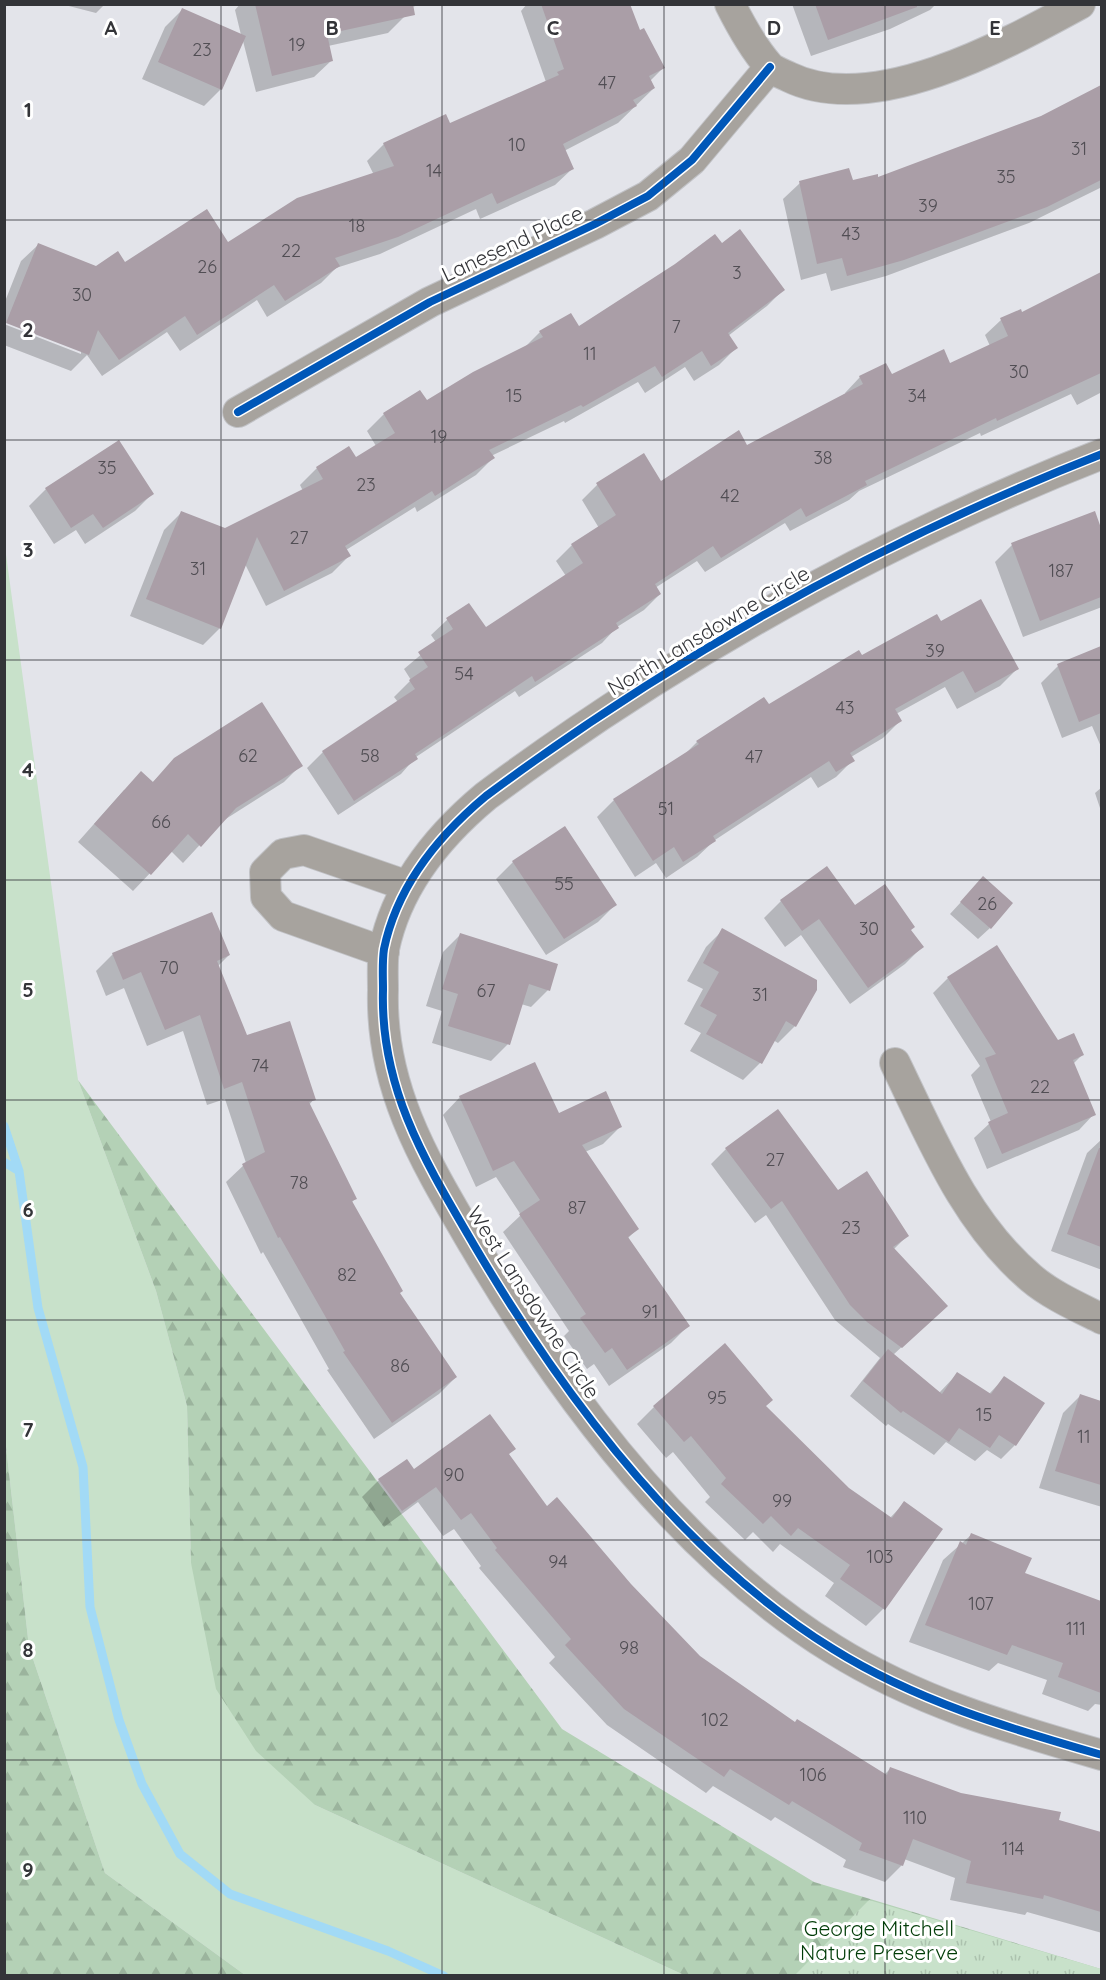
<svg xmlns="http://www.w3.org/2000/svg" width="1106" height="1980" font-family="Quicksand,sans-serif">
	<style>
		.grass { fill: #c8e1ca }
		.forest { fill: url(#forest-firs) }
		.park { fill: url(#park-tufts) }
		.shadow { fill: #0003 }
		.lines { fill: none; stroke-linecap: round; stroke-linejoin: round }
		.stream { stroke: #a2daf6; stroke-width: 9 }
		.building { fill: #aa9ea7 }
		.minor-casing { stroke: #c1c2c6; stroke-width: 32 }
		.minor { stroke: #a7a39e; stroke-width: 30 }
		.cycleway-casing { stroke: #fff; stroke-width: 11 }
		.cycleway { stroke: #0057b8; stroke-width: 8 }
		.grid { fill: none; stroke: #333438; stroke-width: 1.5; stroke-opacity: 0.55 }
		.labels { text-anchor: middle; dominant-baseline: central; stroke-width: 6; stroke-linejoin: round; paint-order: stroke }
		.number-label { font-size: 18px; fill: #514e54 }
		.street-label { font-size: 21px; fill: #333438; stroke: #fff }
		.park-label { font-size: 21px; fill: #003c07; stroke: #fff }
		.grid-label { font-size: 20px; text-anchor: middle; font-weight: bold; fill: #333438; stroke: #fff; stroke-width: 6; stroke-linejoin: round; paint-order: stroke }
	</style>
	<defs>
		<pattern id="forest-firs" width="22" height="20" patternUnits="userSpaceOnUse" patternTransform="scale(1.5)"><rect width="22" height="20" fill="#b4d1b6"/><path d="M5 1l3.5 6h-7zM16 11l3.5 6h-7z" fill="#9bb49d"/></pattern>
		<pattern id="park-tufts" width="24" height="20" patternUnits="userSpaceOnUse" patternTransform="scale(1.5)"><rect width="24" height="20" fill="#c8e1ca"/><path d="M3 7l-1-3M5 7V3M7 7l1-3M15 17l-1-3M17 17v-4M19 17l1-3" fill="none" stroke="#acc2ae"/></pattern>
	</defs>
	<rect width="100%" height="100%" fill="#e3e4ea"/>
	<path class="grass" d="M 4,540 L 78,1080 L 156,1291 L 187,1406 L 191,1563 L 315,1805 L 684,1975 L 245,1975 L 105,1873 L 29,1647 L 5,1438 Z"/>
	<path class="forest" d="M 78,1080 L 562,1729 L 814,1882 L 1101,1969 L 1101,1975 L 684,1975 L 315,1805 L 256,1751 L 216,1689 L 191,1563 L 187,1406 L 156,1291 Z
		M 5,1438 L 29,1647 L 105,1873 L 245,1975 L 5,1975 Z"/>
	<path class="park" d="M 869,1900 L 1101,1969 L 1101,1975 L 795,1975 Z"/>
	<path class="shadow" d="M 61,4 L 105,4 L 96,13 Z
		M 240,4 L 424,4 L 403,9 L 405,16 L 388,33 L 328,46 L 332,60 L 314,77 L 256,92 L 243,41 L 221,89 L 204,106 L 142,79 L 165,27 L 182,10 L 241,35 L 235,10 Z
		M 527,4 L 629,4 L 639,32 L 663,68 L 650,81 L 654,88 L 618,123 L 564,151 L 572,169 L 555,185 L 480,219 L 476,209 L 380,254 L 336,268 L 321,283 L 267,317 L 257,300 L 180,351 L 167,332 L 102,376 L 87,355 L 71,371 L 4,345 L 4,324 L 81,354 L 81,351 L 4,321 L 4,304 L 21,261 L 38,245 L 97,267 L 228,244 L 374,175 L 367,161 L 384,144 L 450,125 L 546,82 L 521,11 Z
		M 792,4 L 936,4 L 930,10 L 890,29 L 811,56 Z
		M 1102,87 L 1102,187 L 1029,223 L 886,276 L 831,291 L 826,273 L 801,280 L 783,199 L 800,183 L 877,179 L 1042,117 Z
		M 721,245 L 784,289 L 767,306 L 728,336 L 736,348 L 719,365 L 694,381 L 685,367 L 645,393 L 638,382 L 565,423 L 564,421 L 491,456 L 493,458 L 476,475 L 417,512 L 415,507 L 346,550 L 349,556 L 332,573 L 266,606 L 245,564 L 220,628 L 203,645 L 130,616 L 164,530 L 181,513 L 225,530 L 303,491 L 300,485 L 317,468 L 356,459 L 376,446 L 367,431 L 384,414 L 426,403 L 523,349 L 540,332 L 578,328 Z
		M 1102,274 L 1102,392 L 1077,405 L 1071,394 L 981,436 L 980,433 L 859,491 L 849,500 L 790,531 L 785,523 L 705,572 L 697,561 L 655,588 L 660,594 L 644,610 L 617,627 L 602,643 L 519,697 L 515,691 L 416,757 L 401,774 L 338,815 L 307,768 L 323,752 L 398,702 L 394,697 L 411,680 L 404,669 L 436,642 L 431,635 L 447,620 L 469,605 L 485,629 L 566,576 L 556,561 L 572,545 L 599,528 L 582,500 L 597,485 L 661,483 L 747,447 L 846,395 L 845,393 L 860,377 L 891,376 L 950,365 L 990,346 L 985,335 L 1001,320 L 1020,311 L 1021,314 Z
		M 46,489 L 152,494 L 135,511 L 85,544 L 76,530 L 54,544 L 29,506 Z
		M 1094,513 L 1102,533 L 1102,607 L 1023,637 L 995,562 L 1012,545 Z
		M 940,623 L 1017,669 L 1000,686 L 957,709 L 945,687 L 896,714 L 900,721 L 883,738 L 851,757 L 853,760 L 836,777 L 818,788 L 811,777 L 715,840 L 697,857 L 666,878 L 656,863 L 635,877 L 597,817 L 614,800 L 683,756 L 697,742 L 862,657 Z
		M 1102,648 L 1102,749 L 1092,726 L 1062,738 L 1041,683 L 1058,666 Z
		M 175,759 L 301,765 L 284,782 L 221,822 L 183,863 L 171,851 L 133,891 L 78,842 L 124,790 L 152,783 Z
		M 1102,787 L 1102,814 L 1095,793 Z
		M 564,829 L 615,905 L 598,922 L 546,955 L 496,879 L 513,862 Z
		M 972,890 L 990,928 L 978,939 L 950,914 Z
		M 781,901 L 855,907 L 910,930 L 922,947 L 905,964 L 850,1004 L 801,935 L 785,947 L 764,918 Z
		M 723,930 L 795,1026 L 778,1043 L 773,1040 L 760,1063 L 743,1080 L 690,1051 L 701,1033 L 684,1024 L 703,989 L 687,981 L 706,947 Z
		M 460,935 L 548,990 L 531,1007 L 521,1004 L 508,1044 L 491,1061 L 432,1043 L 442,1011 L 426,1006 L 443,952 Z
		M 113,954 L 229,955 L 218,966 L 246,1037 L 314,1099 L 309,1105 L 355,1199 L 351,1203 L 398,1293 L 456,1377 L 439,1394 L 374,1439 L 327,1370 L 329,1369 L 263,1252 L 261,1254 L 226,1182 L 246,1163 L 225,1099 L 207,1105 L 183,1031 L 147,1046 L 124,988 L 106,996 L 96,971 Z
		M 948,978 L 1082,1055 L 1073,1064 L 1094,1114 L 1079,1130 L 987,1169 L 974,1138 L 991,1122 L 971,1075 L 980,1066 L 933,993 Z
		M 460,1097 L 620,1127 L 603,1144 L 585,1152 L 637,1229 L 627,1239 L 688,1326 L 671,1343 L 609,1386 L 594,1364 L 587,1369 L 564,1336 L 569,1331 L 503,1232 L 521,1215 L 496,1177 L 476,1187 L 443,1115 Z
		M 1102,1139 L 1102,1270 L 1051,1251 L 1087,1153 Z
		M 726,1149 L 838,1192 L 907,1236 L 893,1250 L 931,1320 L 893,1355 L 939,1393 L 957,1374 L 989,1394 L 1004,1378 L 1043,1403 L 1015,1445 L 1001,1459 L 987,1450 L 975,1461 L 946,1442 L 934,1455 L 888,1424 L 886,1426 L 850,1396 L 880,1358 L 835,1320 L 766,1215 L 755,1223 L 711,1164 Z
		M 1080,1396 L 1102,1402 L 1102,1507 L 1039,1488 L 1063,1413 Z
		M 764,1406 L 848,1489 L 890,1518 L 904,1503 L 883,1609 L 866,1626 L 825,1596 L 834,1583 L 780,1544 L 773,1552 L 753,1532 L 745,1540 L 705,1502 L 710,1497 L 673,1452 L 666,1458 L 637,1424 L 654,1407 Z
		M 508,1455 L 546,1508 L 630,1585 L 699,1657 L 795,1723 L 884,1775 L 890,1769 L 961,1795 L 1102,1834 L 1102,1933 L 1027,1912 L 1025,1915 L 950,1900 L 955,1878 L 904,1859 L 902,1865 L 885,1882 L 843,1867 L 846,1860 L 775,1817 L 771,1821 L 713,1786 L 706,1793 L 607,1725 L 549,1663 L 555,1657 L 479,1568 L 481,1566 L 454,1529 L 443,1536 L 418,1502 L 384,1527 L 362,1497 L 379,1480 L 414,1471 Z
		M 971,1535 L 1024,1574 L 1102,1603 L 1102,1705 L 1095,1704 L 1088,1711 L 1042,1694 L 1047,1680 L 998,1663 L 989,1671 L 909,1642 L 943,1560 Z"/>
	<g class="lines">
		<path class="stream" d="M 4,1126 L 19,1171 L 38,1308 L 83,1467 L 90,1607 L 119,1720 L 142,1784 L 180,1854 L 230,1894 L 388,1951 L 444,1976
			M 4,1162 L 19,1171"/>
	</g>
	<path class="building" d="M 255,4 L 413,4 L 415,15 L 327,34 L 333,61 L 272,76 Z
		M 541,4 L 630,4 L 640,30 L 644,28 L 665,68 L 649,76 L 655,88 L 633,100 L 637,106 L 563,144 L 574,169 L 497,204 L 492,193 L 398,237 L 335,258 L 340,266 L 285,301 L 274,285 L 197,335 L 185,316 L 119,360 L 98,330 L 89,355 L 6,323 L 38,243 L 96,266 L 118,251 L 125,262 L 207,209 L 228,242 L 297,198 L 394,166 L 383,143 L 446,114 L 450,123 L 559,75 L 557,72 L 564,69 Z
		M 815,4 L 917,4 L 917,7 L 828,40 Z
		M 182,8 L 246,36 L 222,90 L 158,62 Z
		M 1101,85 L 1101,180 L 1047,207 L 904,260 L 847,276 L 842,258 L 817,264 L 799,181 L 849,168 L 853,180 L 878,174 L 878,177 L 1041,116 Z
		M 740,229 L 785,290 L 728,333 L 738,348 L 711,366 L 702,351 L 662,377 L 655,366 L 583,407 L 581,405 L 489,450 L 495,458 L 435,496 L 432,491 L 345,546 L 351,556 L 284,591 L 257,537 L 221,629 L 146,599 L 181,511 L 225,528 L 323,479 L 316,467 L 349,446 L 356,457 L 395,433 L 383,413 L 420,390 L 427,400 L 473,372 L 543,337 L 539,331 L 571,313 L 579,326 L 675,264 L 715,234 L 722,243 Z
		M 1101,272 L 1101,373 L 997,421 L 996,418 L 865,481 L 867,485 L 806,517 L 801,508 L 721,558 L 713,546 L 655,584 L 661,594 L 616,623 L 619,628 L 535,682 L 532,676 L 415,754 L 418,759 L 354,801 L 322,751 L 415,689 L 409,680 L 428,667 L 418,652 L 453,629 L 446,618 L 469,603 L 486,627 L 583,563 L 571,544 L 616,515 L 596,483 L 644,453 L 661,481 L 739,430 L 747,445 L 863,384 L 859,376 L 886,363 L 892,374 L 944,349 L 950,363 L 1008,336 L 1000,318 L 1021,309 L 1022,312 Z
		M 119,440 L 154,494 L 103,528 L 93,514 L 71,528 L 45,488 Z
		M 1095,511 L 1101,528 L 1101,597 L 1040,621 L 1011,543 Z
		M 981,599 L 1019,669 L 975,693 L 963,671 L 895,709 L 902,721 L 850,753 L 855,761 L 836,772 L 829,761 L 713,836 L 716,841 L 683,862 L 674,847 L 653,861 L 613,799 L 699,744 L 696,741 L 764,697 L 769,704 L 859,650 L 862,655 L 937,614 L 941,621 Z
		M 1101,646 L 1101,713 L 1079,722 L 1057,664 Z
		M 262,702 L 303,766 L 236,808 L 201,847 L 188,834 L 151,875 L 94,824 L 141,771 L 153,782 L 174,758 Z
		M 565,826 L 617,905 L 564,939 L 512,861 Z
		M 827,866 L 855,905 L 885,884 L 915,927 L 911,930 L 924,947 L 868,988 L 819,919 L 802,931 L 780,900 Z
		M 983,876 L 1013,903 L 991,929 L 960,902 Z
		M 212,912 L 230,955 L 217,961 L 247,1035 L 290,1021 L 316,1100 L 309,1102 L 357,1199 L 352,1201 L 403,1291 L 400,1293 L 457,1377 L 392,1423 L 343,1352 L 345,1351 L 280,1237 L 278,1238 L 242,1164 L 265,1152 L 242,1082 L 224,1089 L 200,1015 L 165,1030 L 141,972 L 123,980 L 112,953 Z
		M 722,928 L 817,980 L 817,990 L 796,1027 L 786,1021 L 762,1064 L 706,1034 L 717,1015 L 700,1006 L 719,972 L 703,963 Z
		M 460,933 L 558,964 L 550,991 L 529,984 L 510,1045 L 448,1026 L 458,994 L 442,989 Z
		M 997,945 L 1058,1040 L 1074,1033 L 1084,1055 L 1073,1060 L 1096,1115 L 1002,1154 L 988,1122 L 1008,1113 L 985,1058 L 996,1054 L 947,977 Z
		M 535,1062 L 559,1113 L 606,1091 L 622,1127 L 582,1145 L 639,1229 L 628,1237 L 690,1326 L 627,1370 L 612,1348 L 605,1353 L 580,1318 L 586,1314 L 519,1214 L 540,1200 L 514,1161 L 493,1171 L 459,1096 Z
		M 778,1109 L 838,1190 L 867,1171 L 909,1236 L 893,1247 L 948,1306 L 902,1348 L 867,1322 L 850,1305 L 782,1201 L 771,1209 L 725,1148 Z
		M 1099,1148 L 1101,1148 L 1101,1247 L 1067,1234 Z
		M 725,1343 L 773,1400 L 766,1406 L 849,1488 L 892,1518 L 904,1501 L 943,1529 L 885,1610 L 840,1579 L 850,1565 L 798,1528 L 791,1536 L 771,1516 L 763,1524 L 721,1484 L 726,1478 L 691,1436 L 684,1442 L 653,1406 Z
		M 888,1349 L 942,1394 L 957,1372 L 991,1394 L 1004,1376 L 1045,1403 L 1016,1446 L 999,1435 L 990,1448 L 959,1428 L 949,1442 L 903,1411 L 901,1413 L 863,1381 Z
		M 1080,1394 L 1101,1401 L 1101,1485 L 1055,1471 Z
		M 490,1414 L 516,1449 L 509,1454 L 547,1506 L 557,1497 L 631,1584 L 700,1656 L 795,1722 L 797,1719 L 887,1775 L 890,1767 L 961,1793 L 1061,1812 L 1059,1820 L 1101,1832 L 1101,1912 L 1044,1895 L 1043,1899 L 966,1883 L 971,1861 L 913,1839 L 903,1866 L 859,1850 L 862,1843 L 792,1801 L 789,1805 L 730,1769 L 724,1777 L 624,1709 L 565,1645 L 571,1639 L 495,1550 L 497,1548 L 471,1513 L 461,1520 L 436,1487 L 402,1511 L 378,1479 L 407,1459 L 414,1469 Z
		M 971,1533 L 1032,1558 L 1025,1573 L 1101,1601 L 1101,1693 L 1058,1677 L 1063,1663 L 1012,1645 L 1007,1655 L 925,1625 L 960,1541 L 966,1545 Z"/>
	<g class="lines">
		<g class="minor-casing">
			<path id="minor" d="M 730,4 C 740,24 754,49 769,66 C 774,71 783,74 789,77 C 873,118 1005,45 1080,4
				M 238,412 L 430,302 L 595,224 L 648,196 L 692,160 L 770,67
				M 1102,454 C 882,540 676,655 486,796 C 438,836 397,886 384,949 C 382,962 383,977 383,990 C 380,1089 426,1163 474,1245 C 563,1396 683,1556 833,1649 C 916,1701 1008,1728 1102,1755
				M 384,952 L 283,916 L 266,897 L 265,872 L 283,854 L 304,850 L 408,886
				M 895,1063 C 932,1139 965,1222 1031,1278 C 1051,1295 1078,1307 1102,1319"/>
		</g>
		<use href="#minor" class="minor"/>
		<g class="cycleway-casing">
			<path id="cycleway" d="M 238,412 L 430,302 L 595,224 L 648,196 L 692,160 L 770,67
				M 1102,454 C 882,540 676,655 486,796 C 438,836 397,886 384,949 C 382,962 383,977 383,990 C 380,1089 426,1163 474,1245 C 563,1396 683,1556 833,1649 C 916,1701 1008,1728 1102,1755"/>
		</g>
		<use href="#cycleway" class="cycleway"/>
	</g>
	<path class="grid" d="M 221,4 L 221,1976M 442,4 L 442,1976M 664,4 L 664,1976M 885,4 L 885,1976M 4,220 L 1102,220M 4,440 L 1102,440M 4,660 L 1102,660M 4,880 L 1102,880M 4,1100 L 1102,1100M 4,1320 L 1102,1320M 4,1540 L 1102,1540M 4,1760 L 1102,1760"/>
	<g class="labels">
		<g class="number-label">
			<text x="297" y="44">19</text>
			<text x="202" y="49">23</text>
			<text x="607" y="82">47</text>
			<text x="517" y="144">10</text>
			<text x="1079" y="148">31</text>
			<text x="434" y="170">14</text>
			<text x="1006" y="176">35</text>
			<text x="928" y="205">39</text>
			<text x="357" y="225">18</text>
			<text x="851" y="233">43</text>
			<text x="291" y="250">22</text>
			<text x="207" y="266">26</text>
			<text x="737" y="272">3</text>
			<text x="82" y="294">30</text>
			<text x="676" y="326">7</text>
			<text x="590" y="353">11</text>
			<text x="1019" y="371">30</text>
			<text x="514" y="395">15</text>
			<text x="917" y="395">34</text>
			<text x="439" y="436">19</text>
			<text x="823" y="457">38</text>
			<text x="107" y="467">35</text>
			<text x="366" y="484">23</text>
			<text x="730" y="495">42</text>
			<text x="299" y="537">27</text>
			<text x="198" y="568">31</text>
			<text x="1061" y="570">187</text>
			<text x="935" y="650">39</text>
			<text x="464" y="673">54</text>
			<text x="845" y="707">43</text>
			<text x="248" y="755">62</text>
			<text x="370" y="755">58</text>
			<text x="754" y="756">47</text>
			<text x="666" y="808">51</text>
			<text x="161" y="821">66</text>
			<text x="564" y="883">55</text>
			<text x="987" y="903">26</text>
			<text x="869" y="928">30</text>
			<text x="169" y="967">70</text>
			<text x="486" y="990">67</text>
			<text x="760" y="994">31</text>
			<text x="260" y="1065">74</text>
			<text x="1040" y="1086">22</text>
			<text x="775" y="1159">27</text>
			<text x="299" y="1182">78</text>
			<text x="577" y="1207">87</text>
			<text x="851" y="1227">23</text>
			<text x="347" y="1274">82</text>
			<text x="650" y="1311">91</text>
			<text x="400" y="1365">86</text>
			<text x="717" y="1397">95</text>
			<text x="984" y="1414">15</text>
			<text x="1084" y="1436">11</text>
			<text x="454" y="1474">90</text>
			<text x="782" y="1500">99</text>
			<text x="880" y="1556">103</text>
			<text x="558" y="1561">94</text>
			<text x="981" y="1603">107</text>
			<text x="1076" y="1628">111</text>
			<text x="629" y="1647">98</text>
			<text x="715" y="1719">102</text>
			<text x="813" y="1774">106</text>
			<text x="915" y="1817">110</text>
			<text x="1013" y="1848">114</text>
		</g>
		<g class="street-label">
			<text transform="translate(512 243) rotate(-25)">Lanesend Place</text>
			<text transform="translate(708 630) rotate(-31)">North Lansdowne Circle</text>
			<text transform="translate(534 1302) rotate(57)">West Lansdowne Circle</text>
		</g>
		<g class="park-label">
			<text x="879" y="1928">George Mitchell<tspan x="879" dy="24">Nature Preserve</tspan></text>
		</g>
	</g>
	<g class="grid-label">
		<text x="111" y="35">A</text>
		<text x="332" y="35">B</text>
		<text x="553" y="35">C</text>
		<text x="774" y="35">D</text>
		<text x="995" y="35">E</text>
		<text x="28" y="117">1</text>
		<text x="28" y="337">2</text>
		<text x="28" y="557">3</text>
		<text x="28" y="777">4</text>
		<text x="28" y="997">5</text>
		<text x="28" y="1217">6</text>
		<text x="28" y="1437">7</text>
		<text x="28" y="1657">8</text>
		<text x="28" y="1877">9</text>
	</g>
	<rect width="1106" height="1980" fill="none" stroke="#333438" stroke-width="12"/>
</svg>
